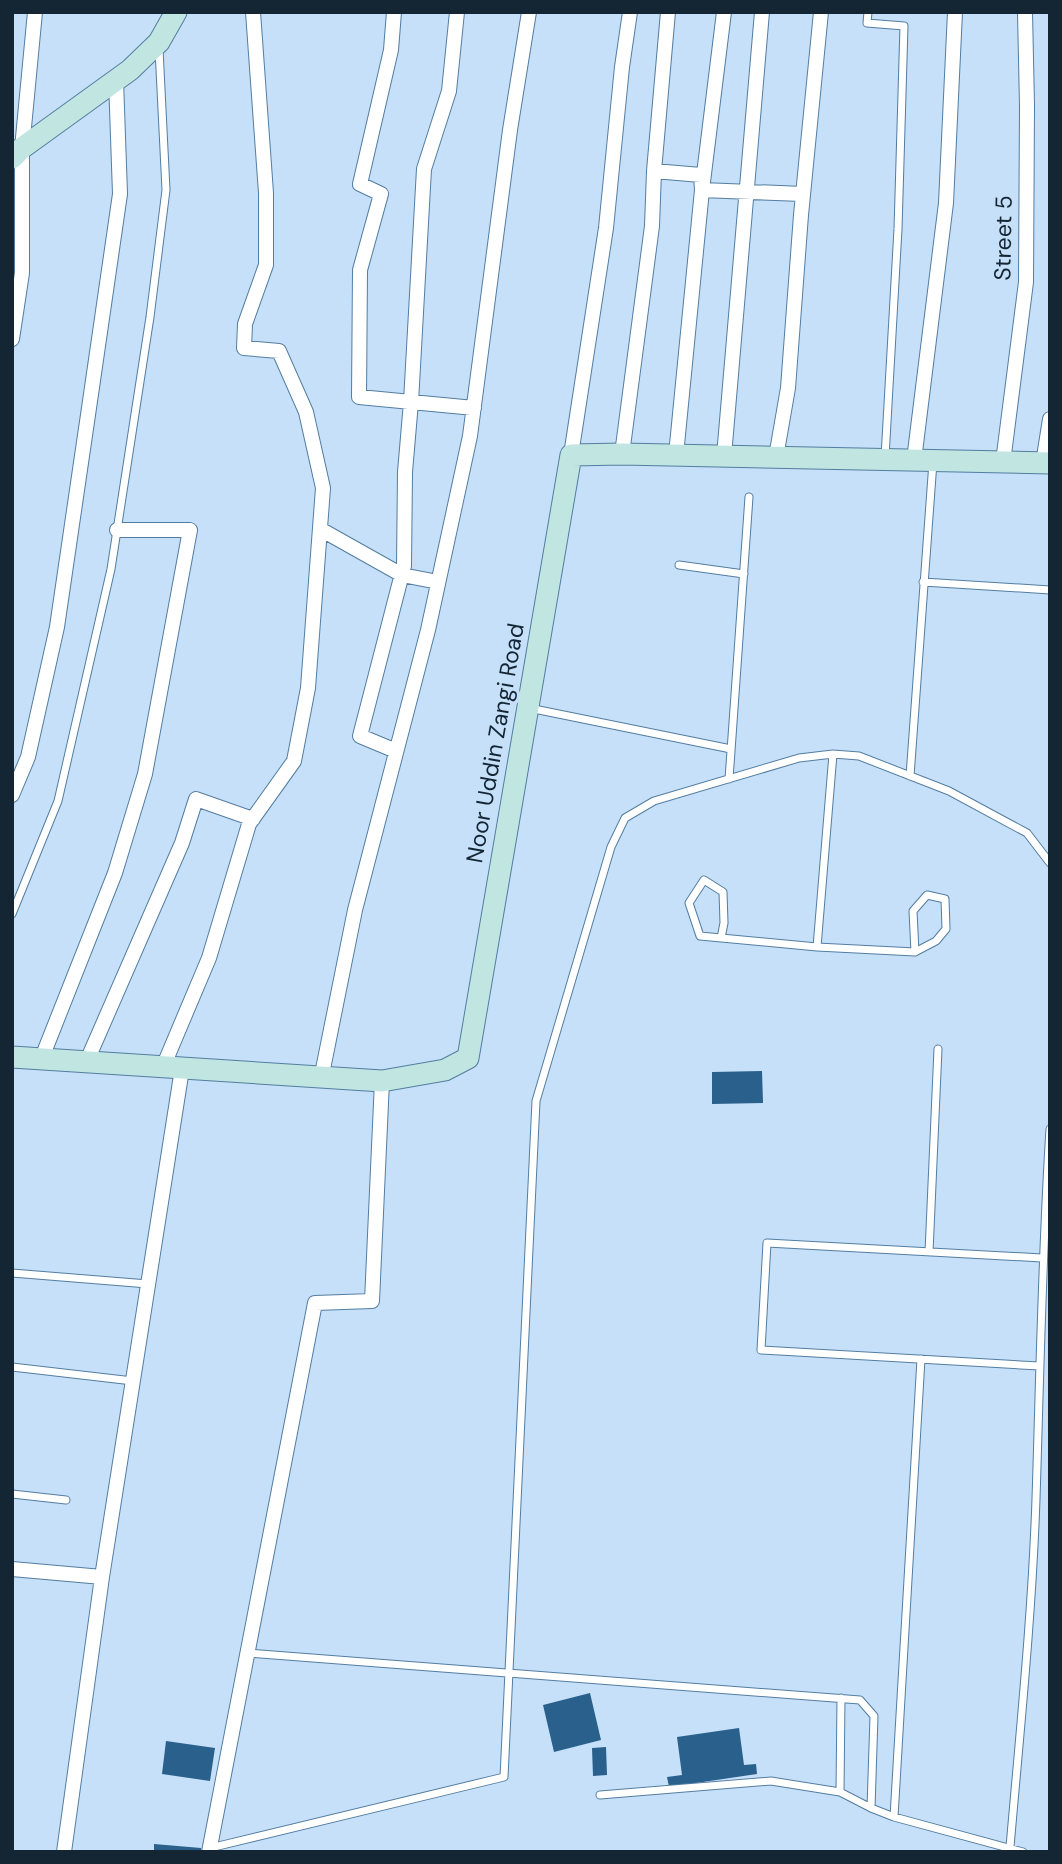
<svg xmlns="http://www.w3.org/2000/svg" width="1062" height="1864" font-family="'DM Sans',sans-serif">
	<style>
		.building { fill: #29608c }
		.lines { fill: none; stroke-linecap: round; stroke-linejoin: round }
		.lane-casing { stroke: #537da1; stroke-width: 9 }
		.street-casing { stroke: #537da1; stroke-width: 16 }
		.secondary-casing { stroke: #537da1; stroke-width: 23 }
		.lane { stroke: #fff; stroke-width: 7 }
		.street { stroke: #fff; stroke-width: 14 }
		.secondary { stroke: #c1e5e1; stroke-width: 21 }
		.labels { text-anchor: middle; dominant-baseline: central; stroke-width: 7; stroke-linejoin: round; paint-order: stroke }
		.street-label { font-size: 23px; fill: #142534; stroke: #c5e0f8 }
	</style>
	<rect width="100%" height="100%" fill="#c5e0f8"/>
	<path class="building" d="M 762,1071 L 763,1103 L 712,1104 L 712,1072 Z
		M 590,1693 L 601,1740 L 554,1752 L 543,1705 Z
		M 739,1728 L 744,1765 L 756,1764 L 757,1774 L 669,1787 L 667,1777 L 682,1775 L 677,1737 Z
		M 166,1741 L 215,1748 L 210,1781 L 162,1774 Z
		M 606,1747 L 607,1775 L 593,1776 L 592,1748 Z
		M 154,1844 L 201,1848 L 201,1852 L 154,1852 Z"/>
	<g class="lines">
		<g class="lane-casing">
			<path id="lane" d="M 868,12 L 867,23 L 904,26 L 898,229 L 885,457
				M 679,565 L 744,574
				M 923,582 L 1050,590
				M 529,708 L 731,749
				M 833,754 L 817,947 L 915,952 L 936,941 L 946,929 L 945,899 L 927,895 L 913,911 L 915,952
				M 910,776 L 933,462
				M 729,779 L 749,497
				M 12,914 L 58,801 L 111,569 L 150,317 L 166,190 L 159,49
				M 721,938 L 724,923 L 723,892 L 704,880 L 689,903 L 700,936 L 817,947
				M 929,1252 L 938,1049
				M 12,1273 L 148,1284
				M 1039,1366 L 761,1350 L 767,1243 L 1042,1258
				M 12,1367 L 133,1381
				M 12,1494 L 66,1500
				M 247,1653 L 860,1700 L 874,1716 L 871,1808 L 894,1817 L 1023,1852
				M 841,1698 L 840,1792 L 871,1808
				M 600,1795 L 771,1781 L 840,1792
				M 894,1817 L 921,1359
				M 1010,1847 C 1020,1731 1032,1616 1036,1499 C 1040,1375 1042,1252 1050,1129
				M 210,1848 L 504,1777 L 536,1101 L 611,847 L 625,818 L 654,801 L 799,758 L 833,754 L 859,756 L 949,791 L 1027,833 L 1050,863"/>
		</g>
		<g class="street-casing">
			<path id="street" d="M 394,12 L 391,50 L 360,184 L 381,194 L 360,270 L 359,397 L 474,408
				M 654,171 L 668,12
				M 12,339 L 22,273 L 22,148 L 35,12
				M 622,454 L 652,226 L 654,171 L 701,175 L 702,190 L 803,194
				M 571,455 L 606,228 L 622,67 L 630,12
				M 676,455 L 702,190 L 724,12
				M 724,456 L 762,12
				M 776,457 L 788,388 L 801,215 L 821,12
				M 914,460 L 946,203 L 955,12
				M 1003,462 L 1026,282 L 1027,106 L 1025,12
				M 1043,463 L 1050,419
				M 320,529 L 402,575 L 438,582
				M 396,751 L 360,736 L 404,566 L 405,472 L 411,402 L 424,169 L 449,91 L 457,12
				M 12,795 L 28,757 L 57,627 L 89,408 L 120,194 L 116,80
				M 41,1060 L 115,873 L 145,774 L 190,530 L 117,530
				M 86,1063 L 182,843 L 196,799 L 253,819
				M 163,1067 L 209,958 L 249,824 L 294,761 L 308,688 L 323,488 L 306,412 L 279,351 L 244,348 L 245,324 L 266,265 L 266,193 L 253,12
				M 321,1079 L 355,910 L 428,630 L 470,436 L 510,130 L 529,12
				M 12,1569 L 102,1577
				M 64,1852 L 102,1577 L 182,1069
				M 209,1852 L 315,1303 L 372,1301 L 382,1081"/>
		</g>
		<g class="secondary-casing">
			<path id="secondary" d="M 12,158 L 22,148 L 130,70 L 159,42 L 176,12
				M 12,1057 L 382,1081 L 445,1070 L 468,1058 L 571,455 L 622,454 L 1050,463"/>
		</g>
		<use href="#lane" class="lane"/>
		<use href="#street" class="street"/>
		<use href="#secondary" class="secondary"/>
	</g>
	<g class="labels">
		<g class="street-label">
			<text transform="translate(1003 238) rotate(-89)">Street 5</text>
			<text transform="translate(495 743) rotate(-80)">Noor Uddin Zangi Road</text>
		</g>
	</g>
	<rect width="1062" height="1864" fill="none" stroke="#142534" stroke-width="28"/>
</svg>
